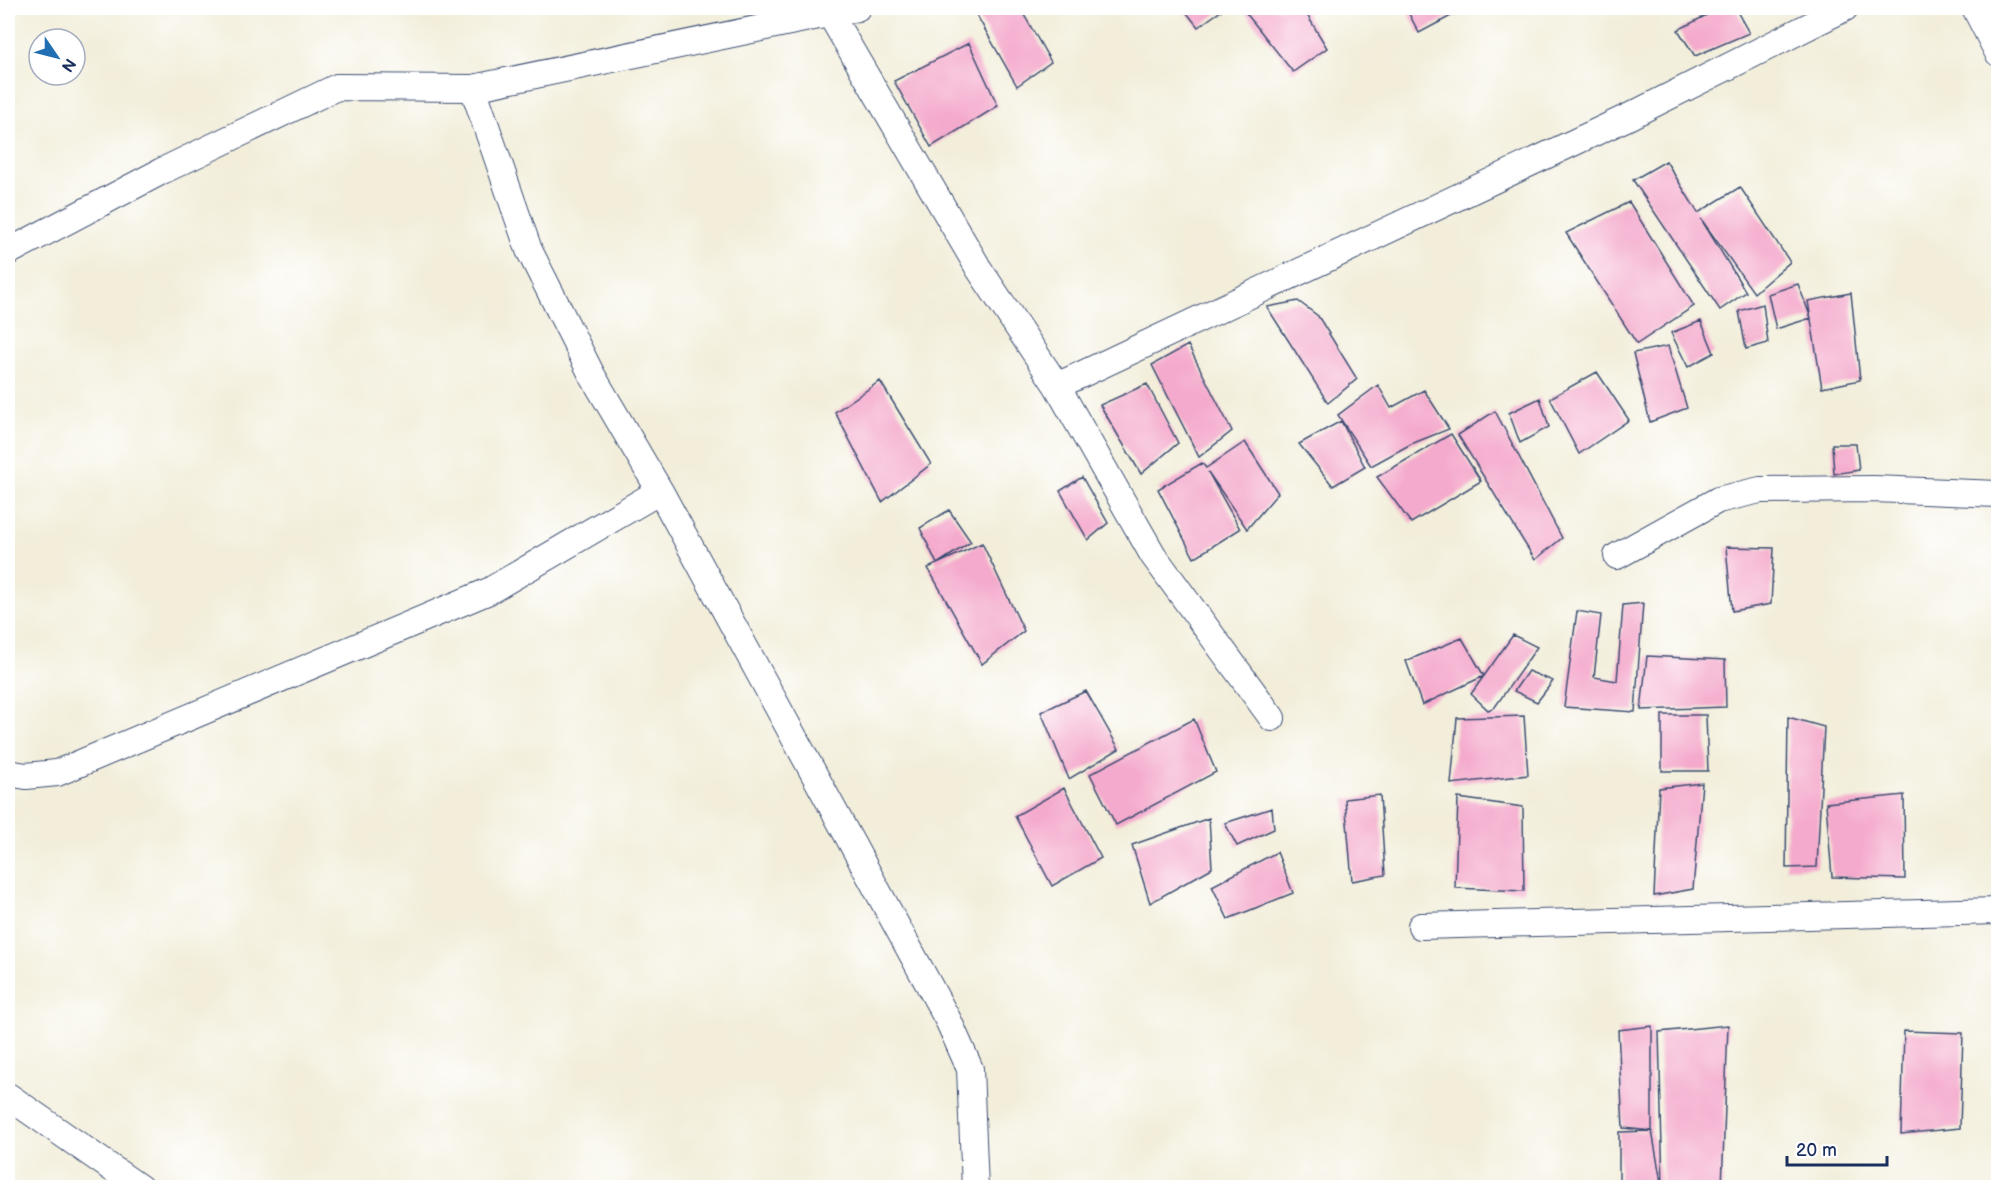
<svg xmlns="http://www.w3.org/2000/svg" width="2006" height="1195" font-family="'Balsamiq Sans',sans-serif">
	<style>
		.building { fill: #f4aacc }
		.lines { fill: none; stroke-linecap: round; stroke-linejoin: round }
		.minor-casing { stroke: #3b4c71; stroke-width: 28 }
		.minor { stroke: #fff; stroke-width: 26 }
	</style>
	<rect width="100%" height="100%" fill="#fff"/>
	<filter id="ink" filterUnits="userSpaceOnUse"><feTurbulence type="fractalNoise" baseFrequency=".0167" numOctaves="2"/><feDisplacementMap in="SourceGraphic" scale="12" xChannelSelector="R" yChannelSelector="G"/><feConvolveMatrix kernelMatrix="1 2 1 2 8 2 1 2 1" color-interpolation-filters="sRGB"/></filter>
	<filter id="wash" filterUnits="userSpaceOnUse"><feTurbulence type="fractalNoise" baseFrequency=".008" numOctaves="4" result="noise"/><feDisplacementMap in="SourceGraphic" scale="24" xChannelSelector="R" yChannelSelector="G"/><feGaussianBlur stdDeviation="1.35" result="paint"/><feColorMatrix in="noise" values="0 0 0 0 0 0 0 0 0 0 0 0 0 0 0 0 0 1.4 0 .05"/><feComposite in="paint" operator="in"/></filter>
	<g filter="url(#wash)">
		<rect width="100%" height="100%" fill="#f2eeda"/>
		<g id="blocks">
			<path class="building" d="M 984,8 L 1020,8 L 1051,62 L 1017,86 L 975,12 Z
				M 1183,8 L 1225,8 L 1198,27 Z
				M 1242,8 L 1303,8 L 1327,48 L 1293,72 Z
				M 1406,8 L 1466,8 L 1419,33 Z
				M 1720,8 L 1735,8 L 1749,33 L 1695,56 L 1678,30 Z
				M 969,43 L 998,106 L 931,147 L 894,81 Z
				M 1666,161 L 1698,213 L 1740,187 L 1790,262 L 1754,293 L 1701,219 L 1746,292 L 1720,310 L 1633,180 Z
				M 1629,202 L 1694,306 L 1637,344 L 1566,233 Z
				M 1798,284 L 1811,318 L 1776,329 L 1768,294 Z
				M 1851,293 L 1860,380 L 1822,388 L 1808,301 Z
				M 1298,301 L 1318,316 L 1357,379 L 1328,403 L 1267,307 Z
				M 1763,304 L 1768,343 L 1746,349 L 1739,311 Z
				M 1701,321 L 1714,353 L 1688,367 L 1671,333 Z
				M 1188,345 L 1232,431 L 1199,457 L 1152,365 Z
				M 1668,346 L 1687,408 L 1650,422 L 1633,353 Z
				M 1597,372 L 1629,420 L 1579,454 L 1550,398 Z
				M 880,381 L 931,464 L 882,502 L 835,412 Z
				M 1147,384 L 1178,443 L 1141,474 L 1100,405 Z
				M 1378,385 L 1391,408 L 1424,390 L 1449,429 L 1411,444 L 1371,466 L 1338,415 Z
				M 1540,398 L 1549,427 L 1520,443 L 1509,413 Z
				M 1495,411 L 1562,538 L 1535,560 L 1458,435 Z
				M 1341,421 L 1365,467 L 1333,486 L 1299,444 Z
				M 1451,434 L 1481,481 L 1411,523 L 1377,477 Z
				M 1245,442 L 1278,493 L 1247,529 L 1208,472 L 1240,529 L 1194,558 L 1158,489 L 1202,463 L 1206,468 Z
				M 1832,444 L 1856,444 L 1859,470 L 1834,474 Z
				M 1082,477 L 1108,523 L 1088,540 L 1060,491 Z
				M 949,510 L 971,542 L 937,564 L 982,543 L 1024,631 L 982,664 L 928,568 L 937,564 L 920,528 Z
				M 1726,547 L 1774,548 L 1771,604 L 1732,611 Z
				M 1643,603 L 1635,712 L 1564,707 L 1577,611 L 1601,615 L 1594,677 L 1617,681 L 1623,605 Z
				M 1513,635 L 1537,647 L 1495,707 L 1488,710 L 1471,694 L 1484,676 L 1422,705 L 1406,661 L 1462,638 L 1484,676 Z
				M 1647,656 L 1725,660 L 1726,707 L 1641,710 Z
				M 1528,671 L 1553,681 L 1537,702 L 1514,691 Z
				M 1086,691 L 1119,749 L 1069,779 L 1041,712 Z
				M 1662,715 L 1706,715 L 1708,771 L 1662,771 Z
				M 1524,716 L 1528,775 L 1451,784 L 1457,718 Z
				M 1788,717 L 1824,727 L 1817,867 L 1786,868 Z
				M 1194,719 L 1216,772 L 1116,825 L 1090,774 Z
				M 1702,783 L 1693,889 L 1654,896 L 1659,788 Z
				M 1064,788 L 1101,858 L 1052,886 L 1015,816 Z
				M 1380,795 L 1385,875 L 1352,881 L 1345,799 Z
				M 1904,795 L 1905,879 L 1832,877 L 1826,803 Z
				M 1458,798 L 1523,807 L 1524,891 L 1455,888 Z
				M 1272,808 L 1274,829 L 1237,846 L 1225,823 Z
				M 1209,818 L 1212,868 L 1150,903 L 1132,845 Z
				M 1277,852 L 1293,893 L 1228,919 L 1212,886 Z
				M 1728,1025 L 1722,1188 L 1663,1188 L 1659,1032 Z
				M 1652,1026 L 1652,1131 L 1623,1128 L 1618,1030 Z
				M 1904,1031 L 1963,1033 L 1960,1128 L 1901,1134 Z
				M 1652,1131 L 1662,1188 L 1619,1188 L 1619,1132 Z"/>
		</g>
	</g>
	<g filter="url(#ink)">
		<use href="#blocks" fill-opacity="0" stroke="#3b4c71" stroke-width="1.5"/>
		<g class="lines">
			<g class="minor-casing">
				<path id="minor" d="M 1975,8 L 1998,53
					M 830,14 L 979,269 L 1057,386 L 1153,555 L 1272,718
					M 473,88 L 857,8
					M 8,252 L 162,171 L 337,87 L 473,88 L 529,250 L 592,375 L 660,491 L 949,1022 L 970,1069 L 975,1188
					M 1057,386 L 1630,116 L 1845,8
					M 1617,556 L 1718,500 L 1760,490 L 1874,489 L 1998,494
					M 8,773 L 26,776 L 57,773 L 489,591 L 660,491
					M 1421,926 L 1998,911
					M 8,1096 L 140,1188"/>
			</g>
			<use href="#minor" class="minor"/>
		</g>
	</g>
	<rect width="2006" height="1195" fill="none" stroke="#fff" stroke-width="30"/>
	<g transform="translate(57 57) rotate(125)"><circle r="28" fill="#ffffff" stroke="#a4acbf" stroke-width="1.5"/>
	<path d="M0-4.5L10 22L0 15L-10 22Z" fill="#1f6fb2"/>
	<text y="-9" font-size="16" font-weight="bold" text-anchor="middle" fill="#1b2f5e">N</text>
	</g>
	<path d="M1787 1156v9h100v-9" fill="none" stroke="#1b2f5e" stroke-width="3"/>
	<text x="1796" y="1156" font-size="18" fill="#1b2f5e" stroke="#ffffff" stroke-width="4.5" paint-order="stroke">20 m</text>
</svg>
